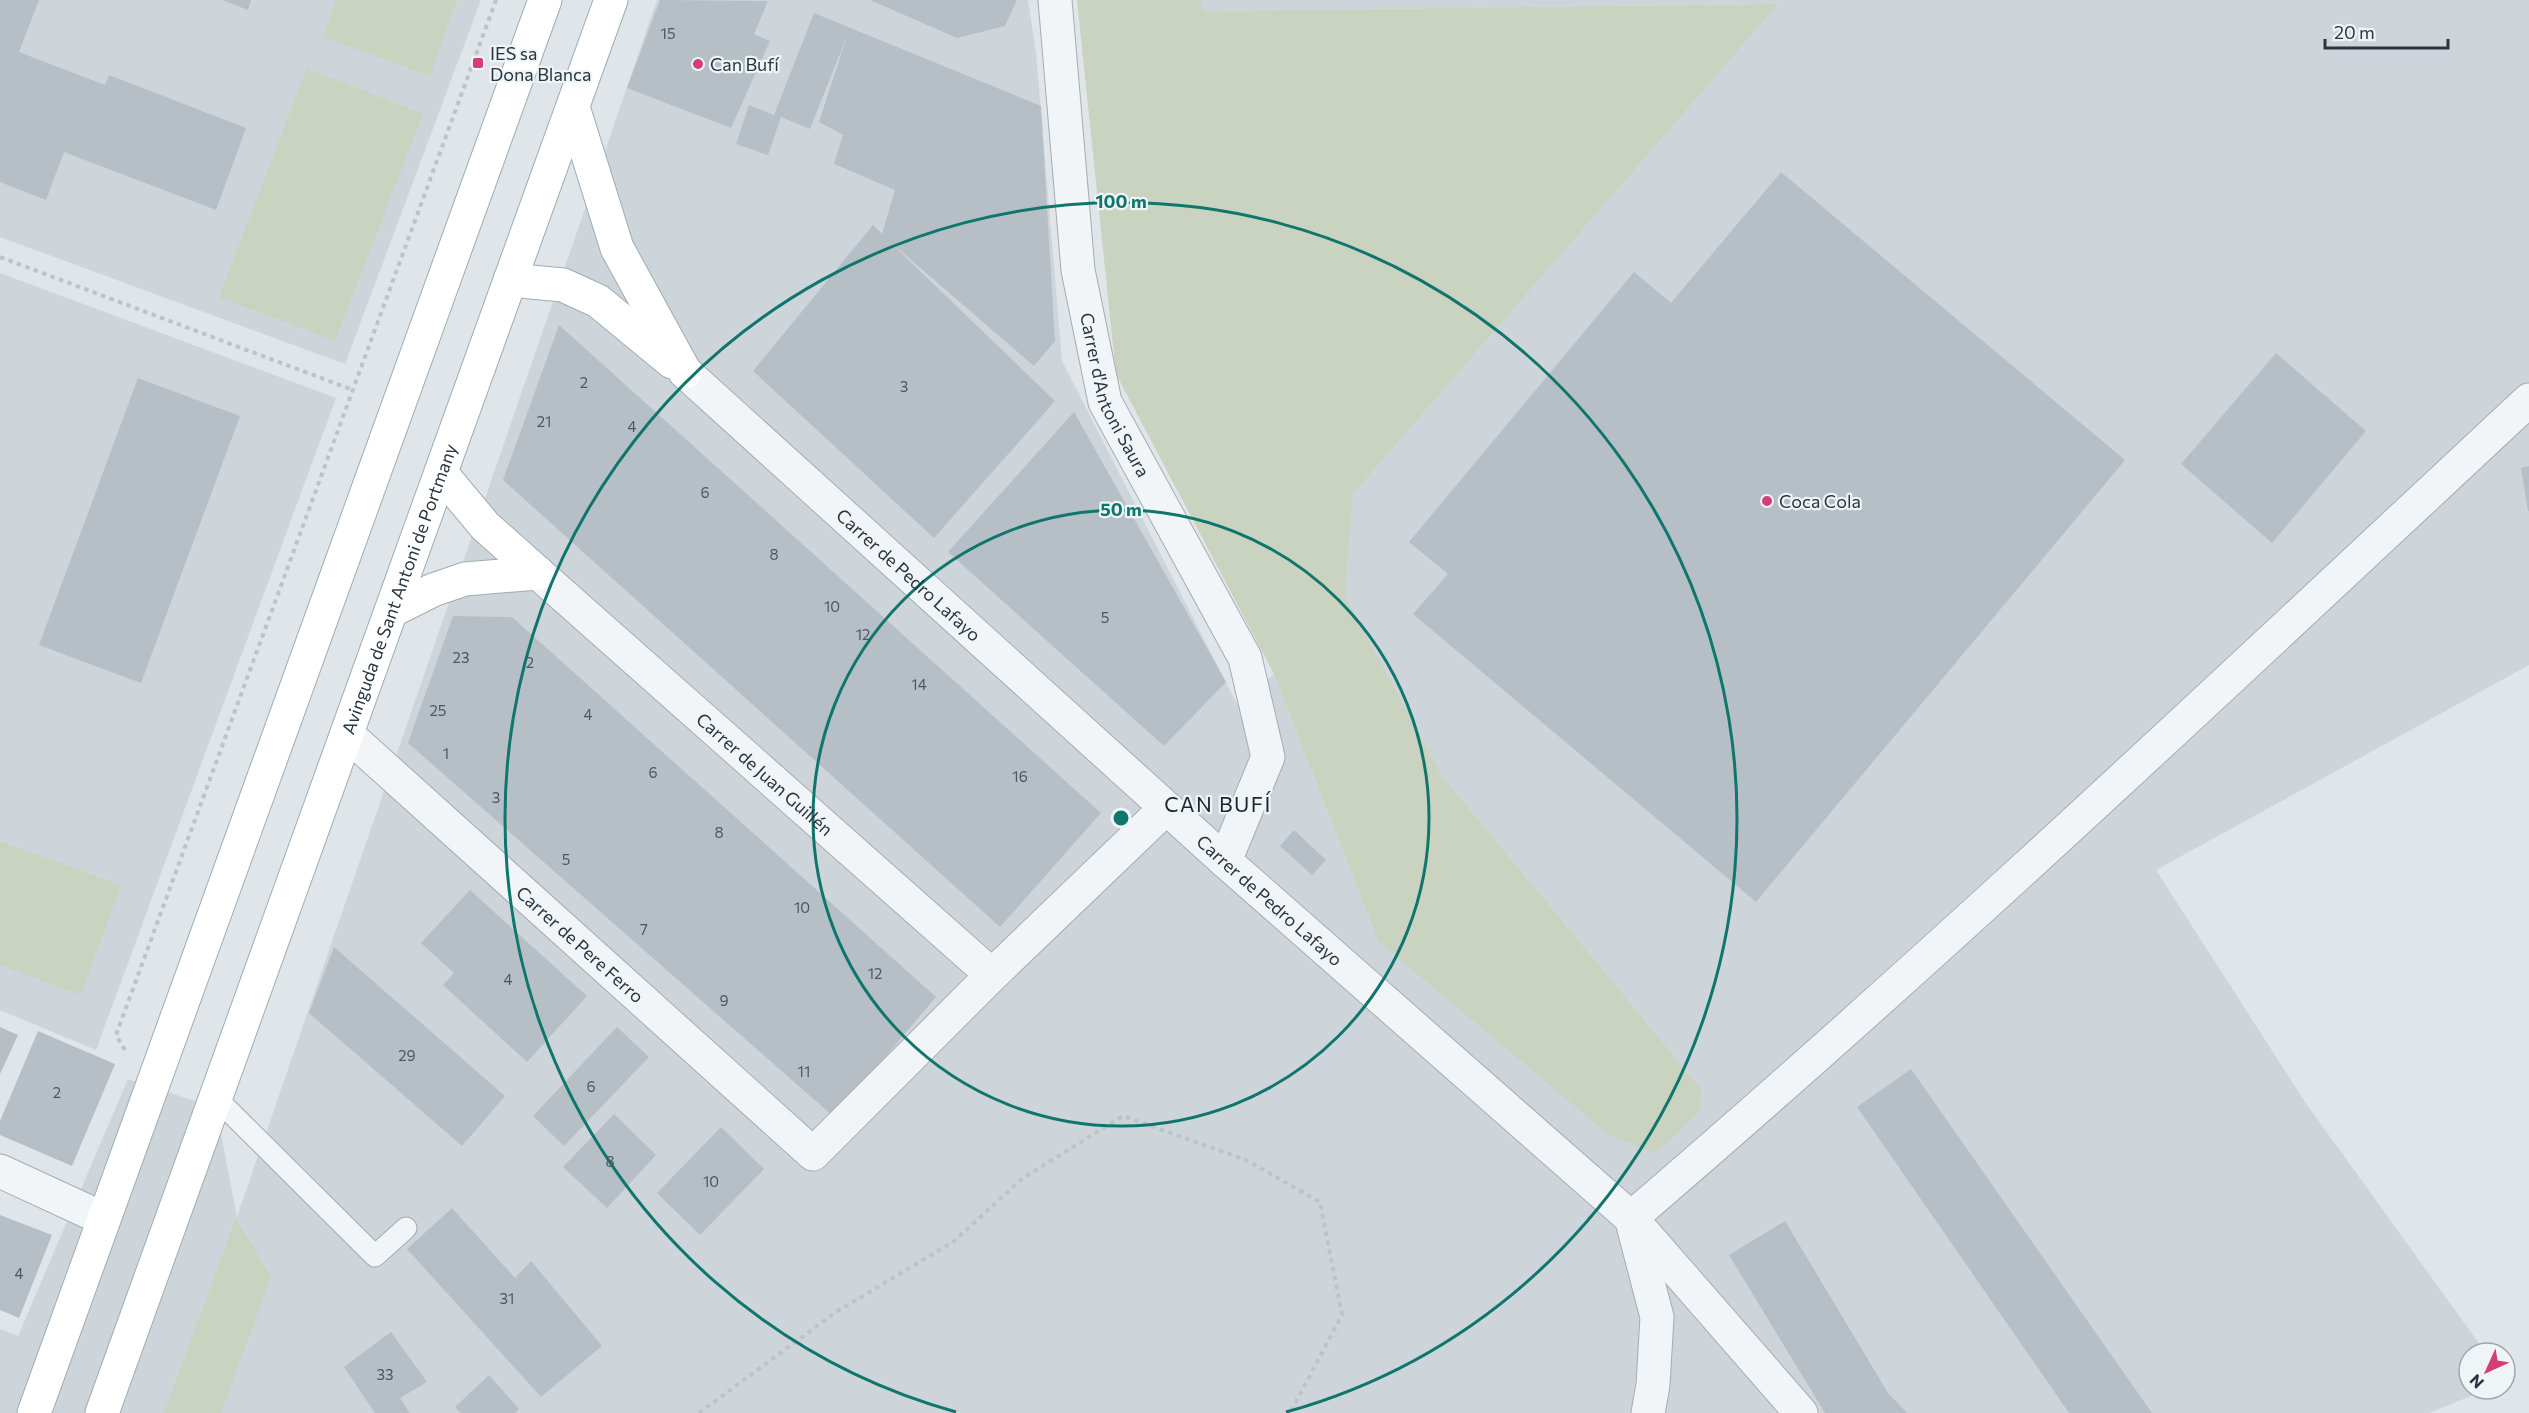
<svg xmlns="http://www.w3.org/2000/svg" width="2529" height="1413" font-family="Commissioner,sans-serif">
	<style>
		.built { fill: #cdd5db }
		.green { fill: #c9d3c0 }
		.building { fill: #b6bfc6 }
		.lines { fill: none; stroke-linecap: round; stroke-linejoin: round }
		.service-casing { stroke: #a4adb3; stroke-width: 23 }
		.minor-casing { stroke: #a4adb3; stroke-width: 35 }
		.primary-casing { stroke: #9eacb5; stroke-width: 35 }
		.path { stroke: #bdc3c8; stroke-width: 4; stroke-dasharray: 4.5 4.5; stroke-linecap: butt }
		.service { stroke: #f2f5f7; stroke-width: 21 }
		.minor { stroke: #f2f5f7; stroke-width: 33 }
		.primary { stroke: #fff; stroke-width: 33 }
		.ring { fill: none; stroke: #0f766e; stroke-width: 3 }
		.poi-dot { fill: #d33f75; stroke: #eff4f6; stroke-width: 2 }
		.labels { text-anchor: middle; dominant-baseline: central; stroke-width: 4.5; stroke-linejoin: round; paint-order: stroke }
		.number-label { font-size: 15px; fill: #4b5862 }
		.poi-label { font-size: 18px; fill: #273641; stroke: #eff4f6; text-anchor: start }
		.street-label { font-size: 18px; fill: #273641; stroke: #eff4f6 }
		.quarter-label { font-size: 21px; letter-spacing: 1.5px; fill: #1a2731; stroke: #eff4f6 }
		.centre { fill: #0f766e; stroke: #eff4f6; stroke-width: 3 }
		.ring-label { font-size: 18px; text-anchor: middle; font-weight: bold; fill: #0f766e; stroke: #eff4f6; stroke-width: 4.5; stroke-linejoin: round; paint-order: stroke }
	</style>
	<rect width="100%" height="100%" fill="#dfe5e9"/>
	<path class="built" d="M 0,0 L 481,0 L 345,364 L 0,237 Z
		M 657,0 L 1028,0 L 1036,53 L 1062,361 L 1237,704 L 1274,674 L 1378,941 L 1701,1088 L 1442,776 L 1345,595 L 1353,494 L 1777,4 L 1201,11 L 1201,0 L 2529,0 L 2529,665 L 2156,870 L 2305,1102 L 2486,1353 L 2469,1353 L 2469,1389 L 2488,1389 L 2429,1413 L 0,1413 L 0,1329 L 18,1336 L 128,1079 L 216,1108 L 237,1217 Z
		M 0,273 L 336,398 L 96,1050 L 0,1010 Z"/>
	<path class="green" d="M 336,0 L 457,0 L 430,76 L 323,37 Z
		M 1077,0 L 1201,0 L 1202,11 L 1778,4 L 1353,494 L 1345,595 L 1442,776 L 1701,1088 L 1699,1112 L 1656,1153 L 1609,1135 L 1378,941 L 1274,674 L 1116,374 Z
		M 307,68 L 423,114 L 335,341 L 219,297 Z
		M 0,841 L 121,885 L 81,995 L 0,965 Z
		M 236,1218 L 271,1277 L 221,1413 L 164,1413 Z"/>
	<path class="building" d="M 0,0 L 39,0 L 19,52 L 105,85 L 109,75 L 246,128 L 216,210 L 64,152 L 46,200 L 0,182 Z
		M 222,0 L 251,0 L 248,10 Z
		M 660,0 L 768,1 L 754,34 L 770,41 L 731,128 L 627,88 Z
		M 870,0 L 1017,0 L 1005,26 L 957,38 Z
		M 814,13 L 1041,106 L 1055,341 L 1034,366 L 890,242 L 1055,401 L 934,538 L 753,371 L 873,225 L 882,234 L 895,190 L 834,164 L 843,135 L 819,122 L 847,36 L 810,129 L 781,117 L 768,155 L 736,144 L 749,105 L 774,115 Z
		M 1781,172 L 2125,460 L 1756,902 L 1413,614 L 1448,574 L 1409,542 L 1634,272 L 1671,303 Z
		M 559,325 L 1101,813 L 1000,927 L 503,480 Z
		M 2276,353 L 2366,431 L 2272,543 L 2181,464 Z
		M 138,378 L 240,416 L 141,683 L 39,645 Z
		M 1074,412 L 1226,682 L 1164,746 L 948,552 Z
		M 2529,466 L 2529,511 L 2528,511 L 2521,468 Z
		M 453,616 L 512,617 L 936,997 L 834,1117 L 408,743 Z
		M 1294,830 L 1326,860 L 1312,875 L 1280,846 Z
		M 470,890 L 587,996 L 527,1062 L 443,985 L 454,973 L 421,943 Z
		M 334,947 L 505,1096 L 462,1146 L 309,1013 Z
		M 0,1027 L 18,1035 L 0,1074 Z
		M 617,1027 L 649,1057 L 564,1146 L 533,1116 Z
		M 38,1031 L 115,1064 L 72,1166 L 0,1135 L 0,1121 Z
		M 1911,1069 L 2152,1413 L 2069,1413 L 1857,1107 Z
		M 614,1114 L 656,1155 L 607,1208 L 563,1167 Z
		M 721,1127 L 764,1169 L 700,1235 L 657,1193 Z
		M 452,1208 L 515,1278 L 531,1261 L 602,1346 L 541,1397 L 407,1249 Z
		M 0,1215 L 52,1235 L 19,1318 L 0,1310 Z
		M 1785,1221 L 1888,1393 L 1907,1413 L 1825,1413 L 1729,1255 Z
		M 391,1332 L 427,1382 L 400,1398 L 410,1413 L 375,1413 L 344,1367 Z
		M 489,1375 L 519,1409 L 515,1413 L 461,1413 L 455,1407 Z"/>
	<g class="lines">
		<g class="service-casing">
			<path id="service" d="M 216,1098 L 375,1256 L 406,1228"/>
		</g>
		<g class="minor-casing">
			<g id="minor">
				<path id="s1" d="M 1055,0 L 1078,270 L 1105,402 L 1245,658 L 1268,757 L 1225,861"/>
				<path id="s2" d="M 685,372 L 1225,861 L 1631,1218 L 1801,1413"/>
				<path id="s3" d="M 538,573 L 992,975"/>
				<path id="s4" d="M 347,734 L 813,1154 L 992,975 L 1166,808"/>
				<path d="M 0,1171 L 104,1219"/>
				<path d="M 1631,1218 C 1939,954 2233,676 2529,400"/>
				<path d="M 1633,1225 L 1657,1317 L 1653,1385 L 1648,1413"/>
			</g>
		</g>
		<g class="primary-casing">
			<g id="primary">
				<path d="M 573,107 L 617,248 L 685,372"/>
				<path d="M 510,280 L 563,285 L 598,301 L 672,362"/>
				<path d="M 441,473 L 485,526 L 538,573"/>
				<path d="M 391,611 L 433,590 L 465,579 L 538,573"/>
				<path d="M 34,1413 L 545,0"/>
				<path id="s5" d="M 102,1413 L 611,0"/>
			</g>
		</g>
		<path class="path" d="M 0,257 L 353,390
			M 125,1050 L 116,1035 L 496,0
			M 699,1413 L 836,1312 L 953,1242 L 1023,1178 L 1123,1116 L 1246,1160 L 1320,1202 L 1342,1315 L 1290,1413"/>
		<use href="#service" class="service"/>
		<use href="#minor" class="minor"/>
		<use href="#primary" class="primary"/>
	</g>
	<g class="ring">
		<circle cx="1121" cy="818" r="308"/>
		<path d="M956 1412A616 616 0 1 1 1286 1412"/>
	</g>
	<g class="poi-dot">
		<rect x="472" y="57" width="12" height="12" rx="3"/>
		<circle cx="698" cy="64" r="6"/>
		<circle cx="1767" cy="501" r="6"/>
	</g>
	<g class="labels">
		<g class="number-label">
			<text x="668" y="33">15</text>
			<text x="584" y="382">2</text>
			<text x="904" y="386">3</text>
			<text x="544" y="421">21</text>
			<text x="632" y="426">4</text>
			<text x="705" y="492">6</text>
			<text x="774" y="554">8</text>
			<text x="832" y="606">10</text>
			<text x="1105" y="617">5</text>
			<text x="863" y="634">12</text>
			<text x="461" y="657">23</text>
			<text x="530" y="662">2</text>
			<text x="919" y="684">14</text>
			<text x="438" y="710">25</text>
			<text x="588" y="714">4</text>
			<text x="446" y="753">1</text>
			<text x="653" y="772">6</text>
			<text x="1020" y="776">16</text>
			<text x="496" y="797">3</text>
			<text x="719" y="832">8</text>
			<text x="566" y="859">5</text>
			<text x="802" y="907">10</text>
			<text x="644" y="929">7</text>
			<text x="875" y="973">12</text>
			<text x="508" y="979">4</text>
			<text x="724" y="1000">9</text>
			<text x="407" y="1055">29</text>
			<text x="804" y="1071">11</text>
			<text x="591" y="1086">6</text>
			<text x="57" y="1092">2</text>
			<text x="610" y="1161">8</text>
			<text x="711" y="1181">10</text>
			<text x="19" y="1273">4</text>
			<text x="507" y="1298">31</text>
			<text x="385" y="1374">33</text>
		</g>
		<g class="poi-label">
			<text x="490" y="53">IES sa<tspan x="490" dy="21">Dona Blanca</tspan></text>
			<text x="710" y="64">Can Bufí</text>
			<text x="1779" y="501">Coca Cola</text>
		</g>
		<g class="street-label">
			<text stroke="none"><textPath href="#s1" startOffset="402">Carrer d'Antoni Saura</textPath></text>
			<text stroke="none"><textPath href="#s2" startOffset="302">Carrer de Pedro Lafayo</textPath></text>
			<text stroke="none"><textPath href="#s5" startOffset="876">Avinguda de Sant Antoni de Portmany</textPath></text>
			<text stroke="none"><textPath href="#s3" startOffset="303">Carrer de Juan Guillén</textPath></text>
			<text stroke="none"><textPath href="#s2" startOffset="788">Carrer de Pedro Lafayo</textPath></text>
			<text stroke="none"><textPath href="#s4" startOffset="314">Carrer de Pere Ferro</textPath></text>
		</g>
		<g class="quarter-label">
			<text x="1218" y="803">CAN BUFÍ</text>
		</g>
	</g>
	<circle cx="1121" cy="818" r="9" class="centre"/>
	<g class="ring-label">
		<text x="1121" y="208">100 m</text>
		<text x="1121" y="516">50 m</text>
	</g>
	<g transform="translate(2487 1371) rotate(225)"><circle r="28" fill="#eff4f6" stroke="#9fa8ae" stroke-width="1.5"/>
	<path d="M0-4.5L10 22L0 15L-10 22Z" fill="#d33f75"/>
	<text y="-9" font-size="16" font-weight="bold" text-anchor="middle" fill="#273641">N</text>
	</g>
	<path d="M2325 39v9h123v-9" fill="none" stroke="#273641" stroke-width="3"/>
	<text x="2334" y="39" font-size="18" fill="#273641" stroke="#eff4f6" stroke-width="4.5" paint-order="stroke">20 m</text>
</svg>
